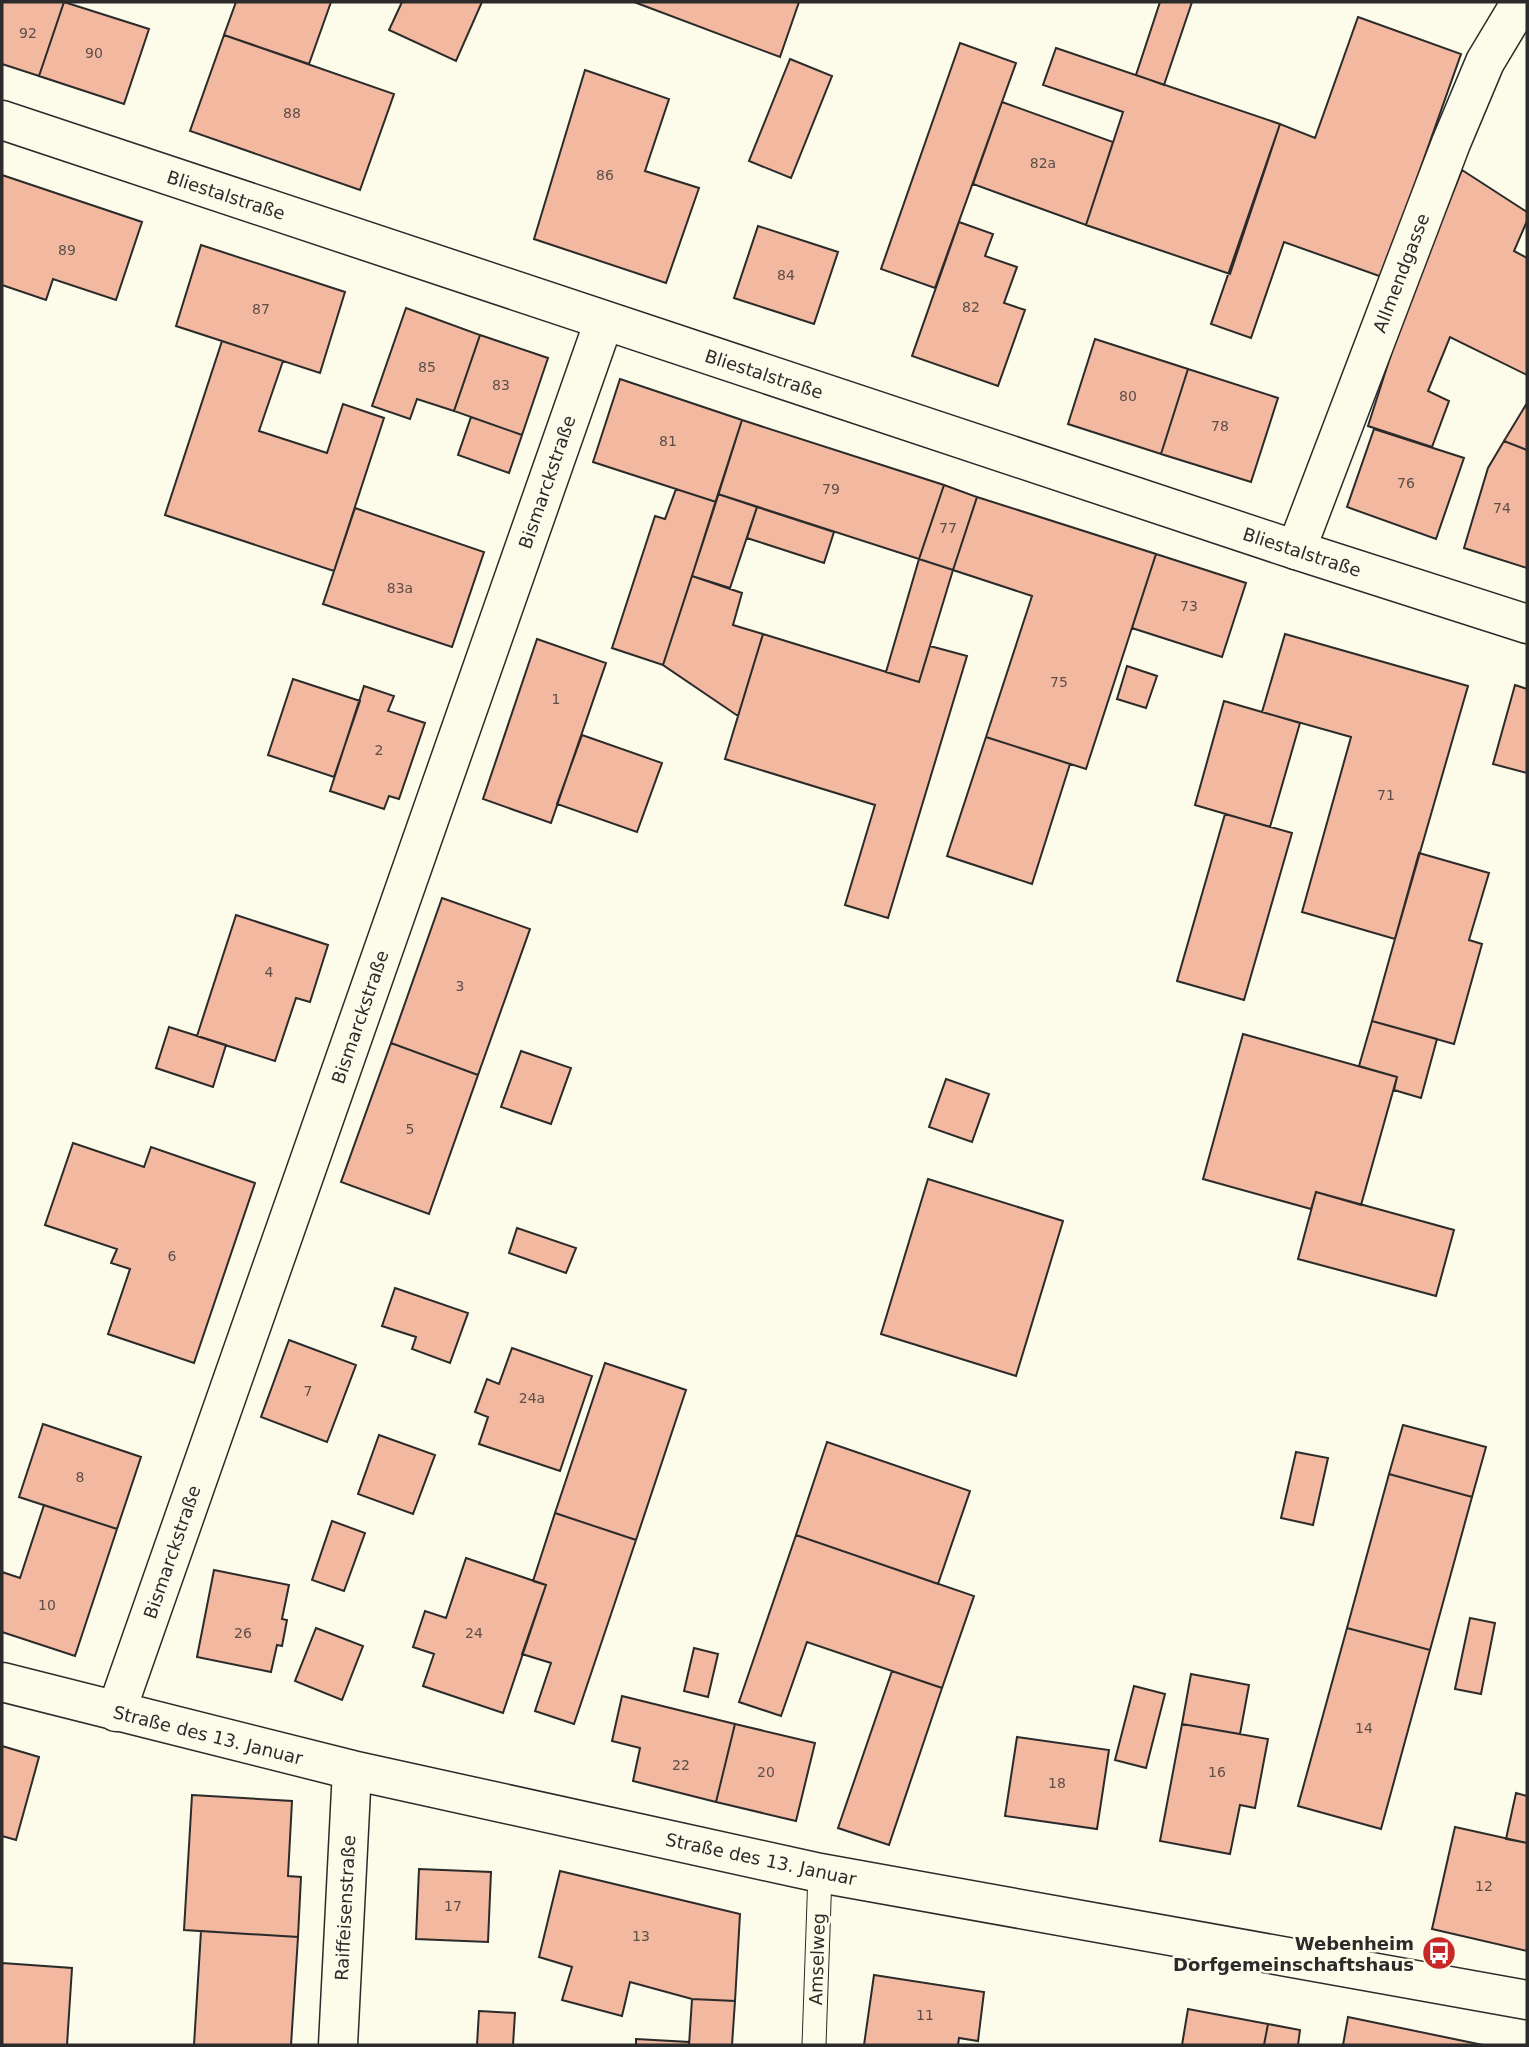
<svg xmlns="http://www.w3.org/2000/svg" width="1529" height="2047" font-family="'DejaVu Sans',sans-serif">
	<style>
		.building { fill: #f2b8a0; stroke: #2b2b2b; stroke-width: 2 }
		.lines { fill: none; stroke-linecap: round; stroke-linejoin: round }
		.lane-casing { stroke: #2b2b2b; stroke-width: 25 }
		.street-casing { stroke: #2b2b2b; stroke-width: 41 }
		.primary-casing { stroke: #2b2b2b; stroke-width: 41 }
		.lane { stroke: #fdfbea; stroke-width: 23 }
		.street { stroke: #fdfbea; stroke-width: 38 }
		.primary { stroke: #fdfbea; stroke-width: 38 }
		.labels { text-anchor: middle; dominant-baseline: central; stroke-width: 5; stroke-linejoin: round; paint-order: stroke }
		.number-label { font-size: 14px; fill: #5d4e48 }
		.street-label { font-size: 18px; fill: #2b2b2b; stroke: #fdfbea }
		.poi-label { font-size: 18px; font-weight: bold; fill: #2b2b2b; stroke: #fdfbea; text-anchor: end }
	</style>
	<rect width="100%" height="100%" fill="#fdfbea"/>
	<path class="building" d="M 2,2 L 64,2 L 39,76 L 2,64 Z
		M 64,2 L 149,29 L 124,104 L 39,76 Z
		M 236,2 L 331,2 L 309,64 L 224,35 Z
		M 402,2 L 482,2 L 456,61 L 389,30 Z
		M 634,2 L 799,2 L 780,57 Z
		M 1160,2 L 1192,2 L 1164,85 L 1136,75 Z
		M 1358,17 L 1461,54 L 1382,277 L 1284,242 L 1251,338 L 1211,324 L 1280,124 L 1315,138 Z
		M 224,35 L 394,94 L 360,190 L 190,131 Z
		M 960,43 L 1016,63 L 935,288 L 881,269 Z
		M 1056,48 L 1280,124 L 1230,274 L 1086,225 L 1123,112 L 1043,85 Z
		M 790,59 L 832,76 L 791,178 L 749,161 Z
		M 585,70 L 669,99 L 645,171 L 699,188 L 666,283 L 534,239 Z
		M 1002,102 L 1113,142 L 1086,225 L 973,184 Z
		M 1462,170 L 1527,212 L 1527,221 L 1514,251 L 1527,258 L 1527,375 L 1450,337 L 1428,391 L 1449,401 L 1432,447 L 1368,426 L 1404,314 Z
		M 2,175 L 142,222 L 116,300 L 53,279 L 46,300 L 2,285 Z
		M 959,222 L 993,234 L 985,256 L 1017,267 L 1004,303 L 1025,310 L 998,386 L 912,356 Z
		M 758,226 L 838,252 L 814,324 L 734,298 Z
		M 201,245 L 345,292 L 320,373 L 176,326 Z
		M 406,308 L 480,335 L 454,411 L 417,399 L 410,419 L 372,406 Z
		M 480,335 L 548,358 L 522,435 L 454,411 Z
		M 1095,339 L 1188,369 L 1161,454 L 1068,424 Z
		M 222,341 L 283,361 L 259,431 L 327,453 L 343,404 L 384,418 L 334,571 L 165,515 Z
		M 1188,369 L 1278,398 L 1251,482 L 1161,454 Z
		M 620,379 L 742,420 L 716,502 L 593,462 Z
		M 1527,403 L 1527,450 L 1504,441 Z
		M 471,417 L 522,435 L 509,473 L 458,455 Z
		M 742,420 L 944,485 L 919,559 L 718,494 Z
		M 1374,429 L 1464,458 L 1436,539 L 1347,507 Z
		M 1504,441 L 1527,450 L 1527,568 L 1464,548 L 1488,468 Z
		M 944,485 L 977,497 L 953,570 L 919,559 Z
		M 676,489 L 716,502 L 663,665 L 612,648 L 655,516 L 665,519 Z
		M 718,494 L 757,507 L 730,588 L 692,576 Z
		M 977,497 L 1156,554 L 1086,769 L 986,737 L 1032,596 L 953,570 Z
		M 757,507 L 834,532 L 824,563 L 747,538 Z
		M 355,508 L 484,552 L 452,647 L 323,604 Z
		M 1156,554 L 1246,583 L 1222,657 L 1132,628 Z
		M 919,559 L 953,570 L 919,682 L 886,672 Z
		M 692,576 L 742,593 L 733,625 L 763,634 L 738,716 L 663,665 Z
		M 763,634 L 919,682 L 930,646 L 967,656 L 888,918 L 845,905 L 875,805 L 725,759 Z
		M 1285,634 L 1468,686 L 1395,939 L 1302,912 L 1351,737 L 1262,712 Z
		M 537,639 L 606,663 L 551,823 L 483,799 Z
		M 1127,666 L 1157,676 L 1146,708 L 1117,699 Z
		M 293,679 L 360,701 L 334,777 L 268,755 Z
		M 1515,685 L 1527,689 L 1527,773 L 1493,764 Z
		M 364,686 L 394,696 L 388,711 L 425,723 L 399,799 L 389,796 L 384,809 L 330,791 Z
		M 1224,701 L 1300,723 L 1270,827 L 1195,805 Z
		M 582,735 L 662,763 L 637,832 L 557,804 Z
		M 986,737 L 1070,764 L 1032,884 L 947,856 Z
		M 1225,814 L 1292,833 L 1244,1000 L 1177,981 Z
		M 1419,853 L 1489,873 L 1469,940 L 1482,944 L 1454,1044 L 1372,1021 Z
		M 442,898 L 530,929 L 478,1075 L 391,1043 Z
		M 236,915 L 328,945 L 310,1002 L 296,998 L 275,1061 L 197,1036 Z
		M 1372,1021 L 1437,1039 L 1421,1098 L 1394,1090 L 1397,1077 L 1359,1066 Z
		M 169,1027 L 226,1045 L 213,1087 L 156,1068 Z
		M 1243,1034 L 1397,1077 L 1361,1205 L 1316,1192 L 1311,1209 L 1203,1179 Z
		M 391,1043 L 478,1075 L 429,1214 L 341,1182 Z
		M 521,1051 L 571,1068 L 551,1124 L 501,1107 Z
		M 946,1079 L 989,1094 L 972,1142 L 929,1127 Z
		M 73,1143 L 144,1167 L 151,1147 L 255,1183 L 194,1363 L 108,1334 L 130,1269 L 111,1263 L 117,1249 L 45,1225 Z
		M 928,1179 L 1063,1221 L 1016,1376 L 881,1334 Z
		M 1316,1192 L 1454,1230 L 1436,1296 L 1298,1259 Z
		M 517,1228 L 576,1248 L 566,1273 L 509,1253 Z
		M 395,1288 L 468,1313 L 450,1363 L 412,1349 L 416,1337 L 382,1326 Z
		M 289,1340 L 356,1365 L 327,1442 L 261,1417 Z
		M 512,1348 L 592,1376 L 560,1471 L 479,1444 L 488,1417 L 475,1412 L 487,1379 L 499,1384 Z
		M 605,1363 L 686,1390 L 636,1540 L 555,1513 Z
		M 43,1424 L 141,1457 L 117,1529 L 19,1497 Z
		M 1403,1425 L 1486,1447 L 1472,1497 L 1389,1474 Z
		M 379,1435 L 435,1455 L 413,1514 L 358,1494 Z
		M 827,1442 L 970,1491 L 938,1584 L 796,1535 Z
		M 1296,1452 L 1328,1458 L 1313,1525 L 1281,1518 Z
		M 1389,1474 L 1472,1497 L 1430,1650 L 1347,1628 Z
		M 44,1505 L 117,1529 L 75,1656 L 2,1632 L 2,1572 L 20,1578 Z
		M 555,1513 L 636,1540 L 574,1724 L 535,1711 L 551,1663 L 522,1654 L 546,1585 L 533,1581 Z
		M 332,1521 L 365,1533 L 344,1591 L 312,1580 Z
		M 796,1535 L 974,1596 L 942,1688 L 807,1642 L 781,1716 L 739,1702 Z
		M 466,1558 L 546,1585 L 503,1713 L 423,1686 L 434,1654 L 413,1647 L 425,1611 L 446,1618 Z
		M 214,1570 L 289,1585 L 282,1619 L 287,1620 L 282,1646 L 277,1645 L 271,1672 L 197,1657 Z
		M 1470,1618 L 1495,1623 L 1481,1694 L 1455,1689 Z
		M 316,1628 L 363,1646 L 342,1700 L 295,1681 Z
		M 1347,1628 L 1430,1650 L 1381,1829 L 1298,1806 Z
		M 694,1648 L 718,1654 L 708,1697 L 684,1691 Z
		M 892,1671 L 942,1688 L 889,1845 L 838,1828 Z
		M 1191,1674 L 1249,1685 L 1240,1734 L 1182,1724 Z
		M 1134,1686 L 1165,1694 L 1146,1768 L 1115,1760 Z
		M 622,1696 L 735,1724 L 716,1802 L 633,1781 L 640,1748 L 612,1741 Z
		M 735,1724 L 815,1743 L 796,1821 L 716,1802 Z
		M 1182,1724 L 1268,1739 L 1255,1808 L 1240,1805 L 1230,1854 L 1160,1841 Z
		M 1017,1737 L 1109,1750 L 1097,1829 L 1005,1816 Z
		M 2,1746 L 39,1757 L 16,1840 L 2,1836 Z
		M 1516,1793 L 1527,1796 L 1527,1843 L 1506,1839 Z
		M 192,1795 L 292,1801 L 288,1876 L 301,1877 L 298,1937 L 184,1930 Z
		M 1455,1827 L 1527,1843 L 1527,1951 L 1432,1929 Z
		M 419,1869 L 491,1872 L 488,1942 L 416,1939 Z
		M 560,1871 L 740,1914 L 735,2001 L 692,1999 L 630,1982 L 622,2016 L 562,2000 L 572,1967 L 539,1957 Z
		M 201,1931 L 298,1937 L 291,2045 L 194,2045 Z
		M 2,1963 L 72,1968 L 67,2045 L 2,2045 Z
		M 874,1975 L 984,1992 L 978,2041 L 959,2038 L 958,2045 L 864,2045 Z
		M 692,1999 L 735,2001 L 732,2045 L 689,2045 Z
		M 1188,2009 L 1268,2024 L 1264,2045 L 1182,2045 Z
		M 479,2011 L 515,2013 L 513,2045 L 477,2045 Z
		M 1348,2017 L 1483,2045 L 1343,2045 Z
		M 1268,2024 L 1300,2030 L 1298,2045 L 1264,2045 Z
		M 636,2039 L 689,2042 L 689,2045 L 636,2045 Z"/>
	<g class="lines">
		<g class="lane-casing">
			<path id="lane" d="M 814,2045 L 820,1873"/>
		</g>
		<g class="street-casing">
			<path id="street" d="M 1296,550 L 1451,143 L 1485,62 L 1521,2
				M 2,1682 L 352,1770 L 820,1873 L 1527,2000
				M 116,1712 L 604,321
				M 338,2045 L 352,1770"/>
		</g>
		<g class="primary-casing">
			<path id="primary" d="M 2,120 L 1296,550 L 1527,624"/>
		</g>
		<use href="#lane" class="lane"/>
		<use href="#street" class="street"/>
		<use href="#primary" class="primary"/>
	</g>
	<defs>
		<g id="bus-disc" transform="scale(1.75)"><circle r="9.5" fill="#c62828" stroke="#fdfbea"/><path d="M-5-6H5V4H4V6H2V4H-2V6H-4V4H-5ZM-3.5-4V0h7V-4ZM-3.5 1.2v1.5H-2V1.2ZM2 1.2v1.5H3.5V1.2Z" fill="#fff"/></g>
	</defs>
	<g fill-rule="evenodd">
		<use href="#bus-disc" x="1439" y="1953"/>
	</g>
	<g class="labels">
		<g class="number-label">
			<text x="28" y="33">92</text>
			<text x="94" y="53">90</text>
			<text x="292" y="113">88</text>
			<text x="1043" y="163">82a</text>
			<text x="605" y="175">86</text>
			<text x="67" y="250">89</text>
			<text x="786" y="275">84</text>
			<text x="971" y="307">82</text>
			<text x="261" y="309">87</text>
			<text x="427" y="367">85</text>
			<text x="501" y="385">83</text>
			<text x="1128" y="396">80</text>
			<text x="1220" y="426">78</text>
			<text x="668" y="441">81</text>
			<text x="1406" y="483">76</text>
			<text x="831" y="489">79</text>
			<text x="1502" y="508">74</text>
			<text x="948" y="528">77</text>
			<text x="400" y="588">83a</text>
			<text x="1189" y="606">73</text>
			<text x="1059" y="682">75</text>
			<text x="556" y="699">1</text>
			<text x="379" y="750">2</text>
			<text x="1386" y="795">71</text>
			<text x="269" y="972">4</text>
			<text x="460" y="986">3</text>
			<text x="410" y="1129">5</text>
			<text x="172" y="1256">6</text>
			<text x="308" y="1391">7</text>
			<text x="532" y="1398">24a</text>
			<text x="80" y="1477">8</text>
			<text x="47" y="1605">10</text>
			<text x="243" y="1633">26</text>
			<text x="474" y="1633">24</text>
			<text x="1364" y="1728">14</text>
			<text x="681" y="1765">22</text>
			<text x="766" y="1772">20</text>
			<text x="1217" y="1772">16</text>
			<text x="1057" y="1783">18</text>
			<text x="1484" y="1886">12</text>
			<text x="453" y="1906">17</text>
			<text x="641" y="1936">13</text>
			<text x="925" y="2015">11</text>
		</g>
		<g class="street-label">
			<text transform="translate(226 195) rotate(18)">Bliestalstraße</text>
			<text transform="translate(1401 273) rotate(-69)">Allmendgasse</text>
			<text transform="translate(764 374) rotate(18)">Bliestalstraße</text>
			<text transform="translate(547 482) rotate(-71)">Bismarckstraße</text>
			<text transform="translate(1302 552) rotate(18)">Bliestalstraße</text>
			<text transform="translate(360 1017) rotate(-71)">Bismarckstraße</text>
			<text transform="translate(172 1552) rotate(-71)">Bismarckstraße</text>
			<text transform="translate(208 1735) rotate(14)">Straße des 13. Januar</text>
			<text transform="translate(761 1859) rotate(12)">Straße des 13. Januar</text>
			<text transform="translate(345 1908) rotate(-87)">Raiffeisenstraße</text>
			<text transform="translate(817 1959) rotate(-88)">Amselweg</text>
		</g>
		<g class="poi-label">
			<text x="1414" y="1943">Webenheim<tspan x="1414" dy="21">Dorfgemeinschaftshaus</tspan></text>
		</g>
	</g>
	<rect width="1529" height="2047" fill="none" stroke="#2b2b2b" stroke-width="7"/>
</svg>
